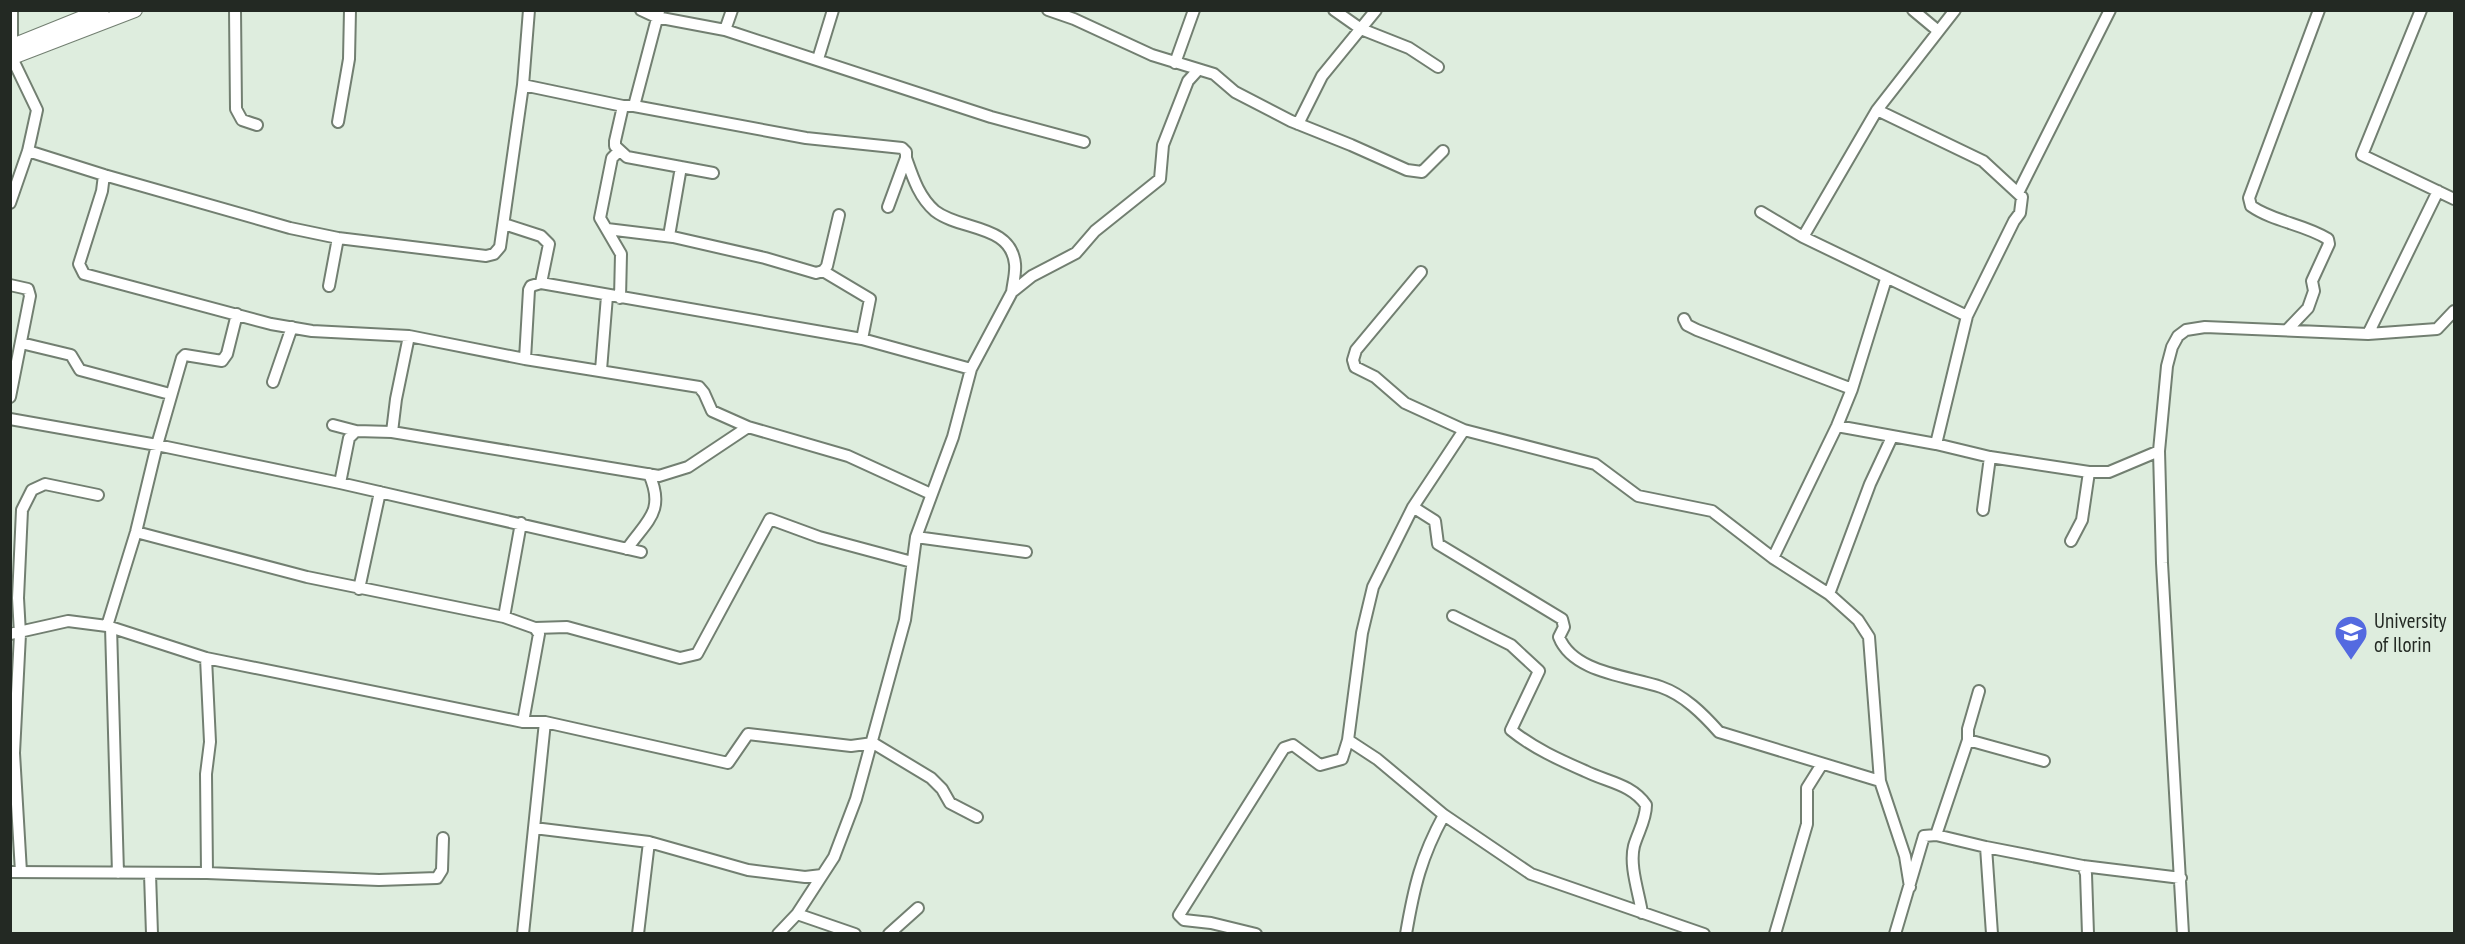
<svg xmlns="http://www.w3.org/2000/svg" width="2465" height="944" font-family="'PT Sans Narrow',sans-serif">
	<style>
		.lines { fill: none; stroke-linecap: round; stroke-linejoin: round }
		.minor-casing { stroke: #727f71; stroke-width: 14 }
		.major-casing { stroke: #727f71; stroke-width: 16 }
		.minor { stroke: #fff; stroke-width: 10 }
		.major { stroke: #fff; stroke-width: 14 }
		.labels { text-anchor: middle; dominant-baseline: central; stroke-width: 4.5; stroke-linejoin: round; paint-order: stroke }
		.poi-label { font-size: 21px; fill: #232923; stroke: #deedde; text-anchor: start }
	</style>
	<rect width="100%" height="100%" fill="#deedde"/>
	<g class="lines">
		<g class="minor-casing">
			<path id="minor" d="M 235,10 L 236,109 L 242,120 L 257,125
				M 641,10 L 656,17 L 725,30 L 991,117 L 1084,142
				M 1048,10 L 1074,19 L 1152,55 L 1214,74 L 1235,92 L 1291,121 L 1351,145 L 1407,170 L 1422,172 L 1443,151
				M 1334,10 L 1361,29 L 1409,48 L 1438,67
				M 1913,10 L 1937,30
				M 2421,10 L 2362,155 L 2454,199
				M 725,30 L 732,10
				M 818,59 L 833,10
				M 1175,63 L 1194,10
				M 523,85 L 623,106 L 634,106 L 806,138 L 902,148 L 906,152 L 906,158 L 888,207
				M 623,106 L 615,141 L 615,146 L 627,157 L 713,173
				M 634,106 L 659,11
				M 1877,110 L 1983,161 L 2022,197 L 2020,213 L 2014,221 L 1967,316 L 1936,444
				M 338,122 L 349,59 L 350,10
				M 1298,124 L 1322,76 L 1376,10
				M 28,151 L 104,175 L 290,228 L 338,238 L 486,256 L 494,254 L 500,247 L 523,85 L 529,10
				M 619,151 L 612,158 L 600,218 L 621,254 L 620,298
				M 906,158 C 913,178 919,197 935,211 C 961,231 1011,224 1015,264 C 1016,273 1013,283 1012,292
				M 104,175 L 102,191 L 79,264 L 84,274 L 271,324 L 312,331 L 409,336 L 525,359 L 699,387 L 704,393 L 712,411 L 748,427 L 848,456 L 931,494
				M 2018,193 L 2110,10
				M 10,203 L 28,151 L 37,110 L 12,58 L 12,10
				M 1761,212 L 1803,237 L 1967,316
				M 504,224 L 541,236 L 549,244 L 541,283
				M 607,229 L 673,237 L 765,258 L 816,273 L 823,271 L 827,266 L 839,215
				M 669,236 L 681,167
				M 1803,237 L 1877,110 L 1955,10
				M 823,271 L 870,299 L 862,339
				M 1421,272 L 1356,350 L 1353,360 L 1355,367 L 1375,377 L 1405,403 L 1464,430 L 1595,464 L 1638,496 L 1712,511 L 1773,558 L 1829,594 L 1858,620 L 1869,637 L 1880,781 L 1905,856 L 1910,887
				M 10,285 L 28,289 L 30,296 L 10,397
				M 329,286 L 338,238
				M 1684,319 L 1687,325 L 1697,330 L 1852,389
				M 2287,330 L 2308,308 L 2314,291 L 2312,281 L 2329,244 L 2328,239 C 2304,224 2274,222 2251,206 L 2249,198 L 2319,10
				M 2368,334 L 2438,191
				M 21,343 L 71,355 L 80,370 L 170,394
				M 525,359 L 529,290 L 531,286 L 541,283 L 862,339 L 971,369
				M 601,370 L 607,296
				M 273,382 L 292,327
				M 10,419 L 157,445 L 340,483 L 641,552
				M 333,425 L 356,431
				M 1837,426 L 1936,444 L 1990,457 L 2089,472 L 2109,472 L 2159,451
				M 392,432 L 396,399 L 409,336
				M 340,483 L 349,438 L 356,431 L 392,432 L 659,476 L 688,467 L 748,427
				M 1413,507 L 1435,521 L 1438,544 L 1562,619 L 1564,627 L 1559,637 C 1573,673 1629,676 1661,687 C 1684,695 1703,714 1719,732 L 1880,781
				M 1983,510 L 1990,457
				M 136,532 L 307,577 L 504,617 L 535,628 L 539,634 L 523,722
				M 916,537 L 1026,552
				M 2071,541 L 2082,520 L 2089,472
				M 627,549 C 646,521 666,512 649,474
				M 1773,558 L 1837,426 L 1852,389 L 1886,279
				M 359,589 L 380,492
				M 1829,594 L 1870,484 L 1892,437
				M 1453,616 L 1511,645 L 1539,671 L 1511,730 C 1533,748 1560,760 1585,771 C 1607,782 1632,784 1646,805 C 1646,820 1638,832 1634,846 C 1629,866 1639,893 1642,913
				M 504,617 L 521,523
				M 107,626 L 136,532 L 157,445 L 182,358 L 185,355 L 222,361 L 227,354 L 237,314
				M 111,627 L 118,873
				M 535,628 L 567,627 L 680,658 L 697,654 L 770,519 L 819,537 L 912,562
				M 10,634 L 68,621 L 107,626 L 206,658 L 523,722 L 545,722 L 728,763 L 748,734 L 851,746 L 873,743 L 931,778 L 942,789 L 950,803 L 977,817
				M 206,658 L 210,742 L 206,774 L 207,873
				M 1348,740 L 1377,759 L 1444,815 L 1531,874 L 1704,934
				M 1968,740 L 2044,761
				M 534,828 L 649,842 L 748,870 L 805,877 L 822,875
				M 1936,835 L 1968,740 L 1968,729 L 1979,691
				M 1986,847 L 1992,934
				M 2083,866 L 2086,874 L 2088,934
				M 10,872 L 207,873 L 379,880 L 437,878 L 442,870 L 443,838
				M 21,872 L 14,753 L 20,634 L 18,598 L 22,510 L 32,490 L 45,484 L 98,495
				M 150,874 L 152,934
				M 797,914 L 855,934
				M 523,934 L 545,722
				M 638,934 L 649,842
				M 778,934 L 797,914 L 834,857 L 856,799 L 905,620 L 916,537 L 953,437 L 971,369 L 1012,292 L 1032,276 L 1076,253 L 1095,231 L 1160,179 L 1163,145 L 1188,81 L 1198,70
				M 889,934 L 918,908
				M 1256,934 L 1211,923 L 1184,920 L 1179,915 L 1284,748 L 1293,745 L 1320,765 L 1342,759 L 1348,740 L 1362,633 L 1373,587 L 1413,507 L 1464,430
				M 1406,934 C 1414,887 1421,857 1444,815
				M 1775,934 L 1807,824 L 1807,788 L 1822,764
				M 1895,934 L 1924,836 L 1936,835 L 1986,847 L 2083,866 L 2181,878
				M 2183,934 L 2162,563 L 2159,451 L 2167,366 L 2172,347 L 2178,336 L 2186,330 L 2205,327 L 2368,334 L 2437,329 L 2454,311"/>
		</g>
		<g class="major-casing">
			<path id="major" d="M 10,47 L 102,10
				M 10,58 L 135,10"/>
		</g>
		<use href="#minor" class="minor"/>
		<use href="#major" class="major"/>
	</g>
	<defs>
		<g id="university-pin" transform="scale(1.725)"><path d="M0 17L-7.5 6A9.5 9.5 0 1 1 7.5 6Z" fill="#546ae0" stroke="#deedde"/><path d="M0-5L7-2L0 1L-7-2ZM-4 1L0 2.5L4 1V4Q0 6-4 4Z" fill="#fff"/></g>
	</defs>
	<g fill-rule="evenodd">
		<use href="#university-pin" x="2351" y="632"/>
	</g>
	<g class="labels">
		<g class="poi-label">
			<text x="2374" y="620">University<tspan x="2374" dy="24">of Ilorin</tspan></text>
		</g>
	</g>
	<rect width="2465" height="944" fill="none" stroke="#232923" stroke-width="24"/>
</svg>
